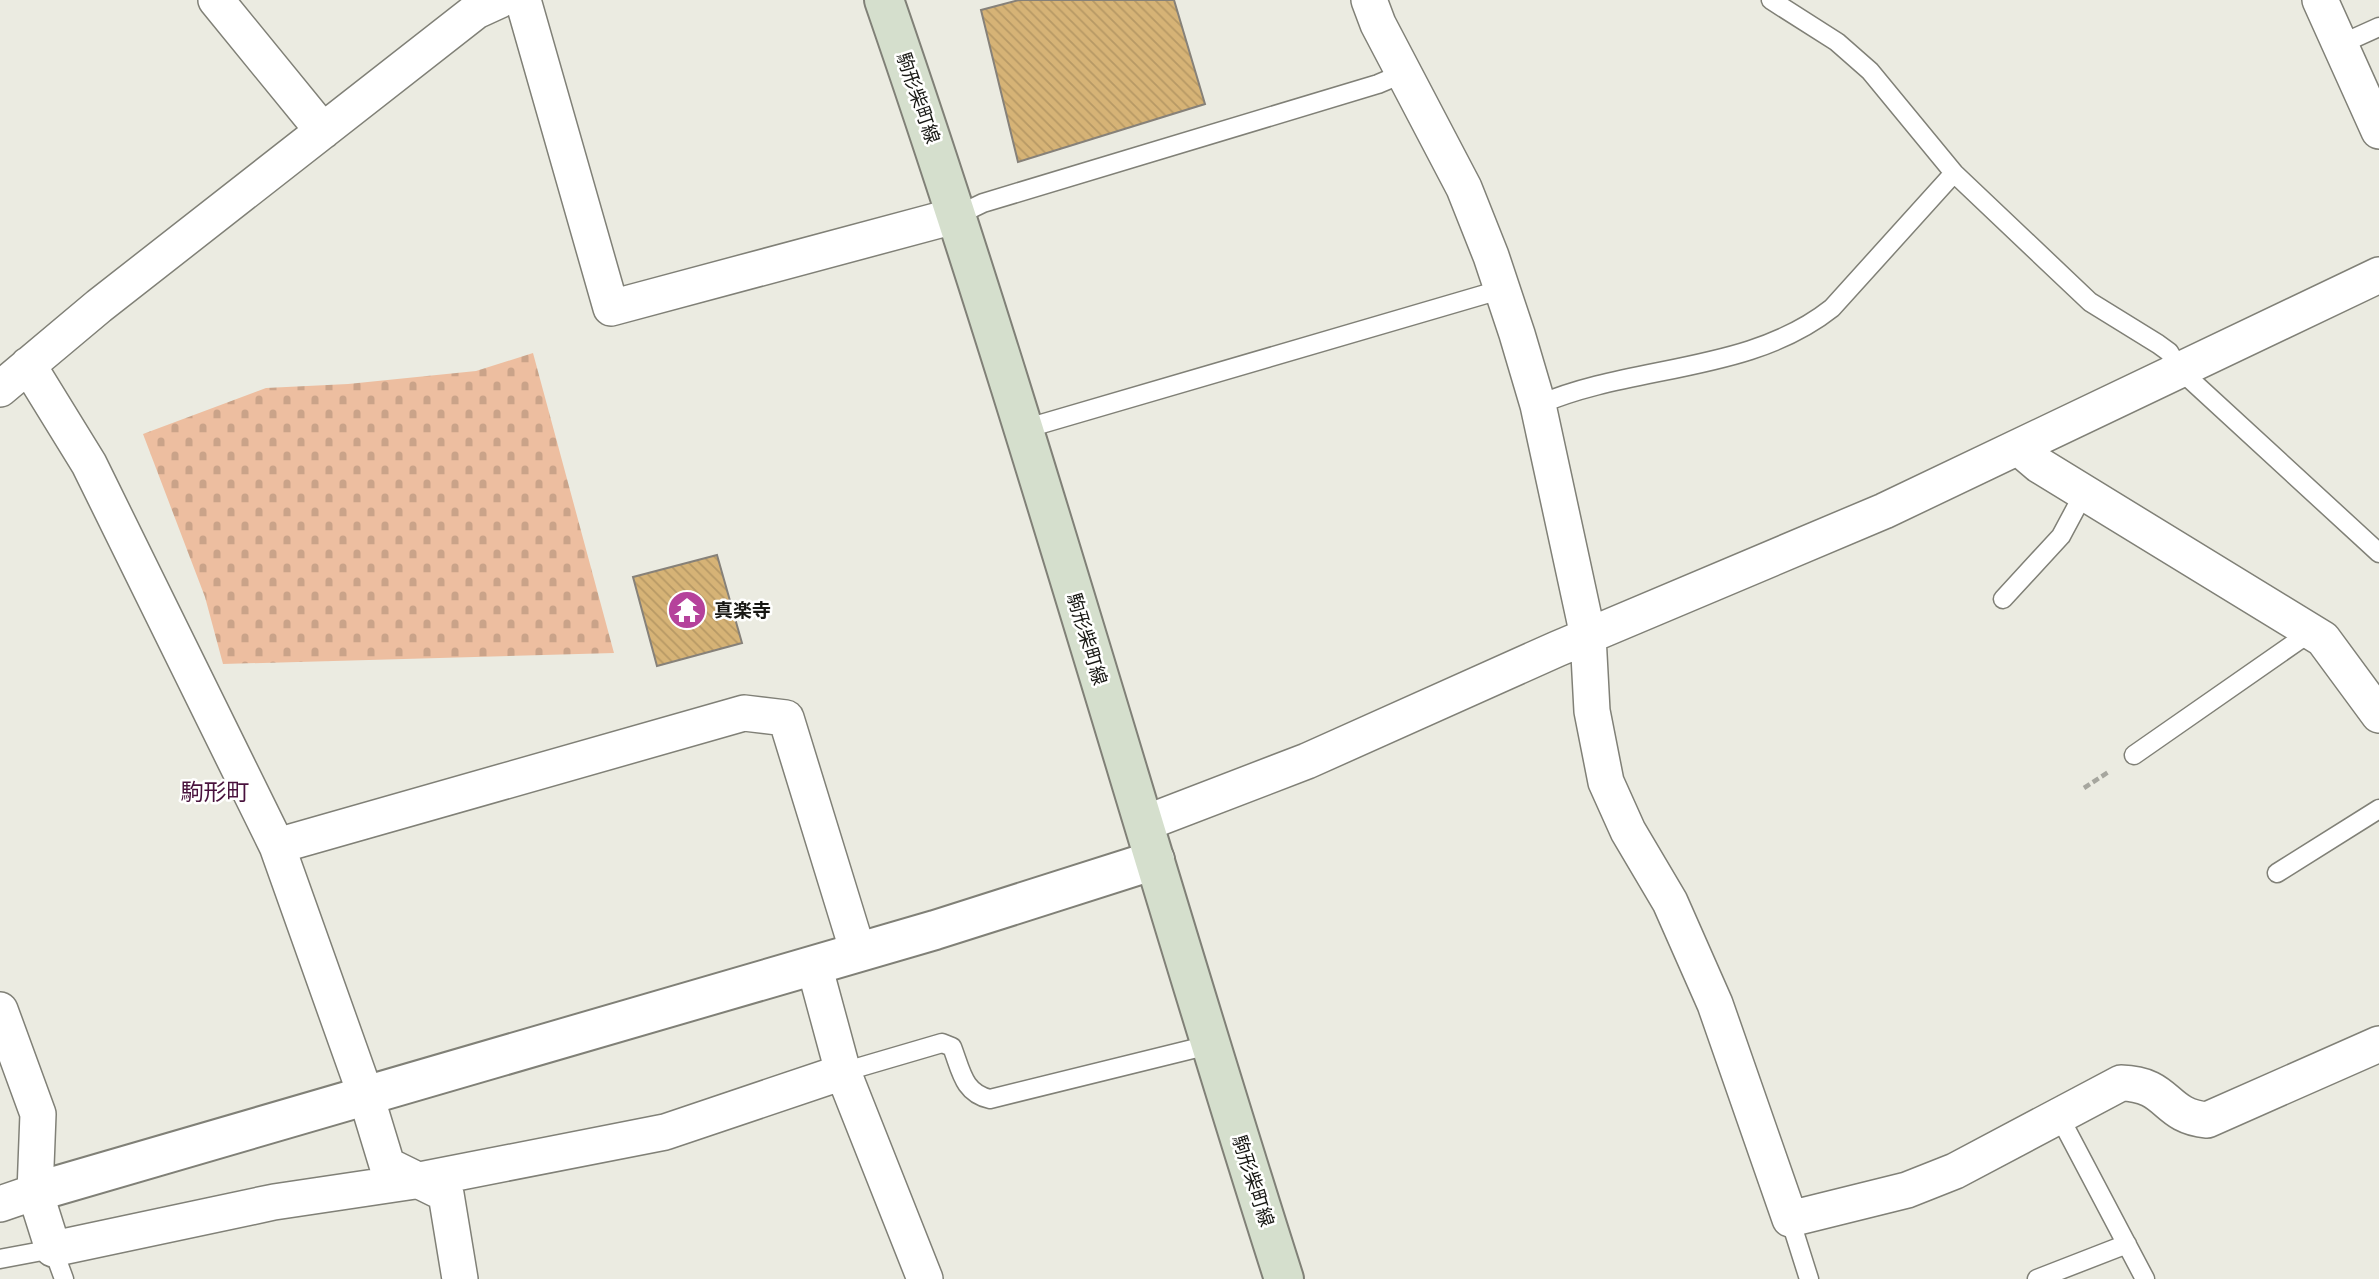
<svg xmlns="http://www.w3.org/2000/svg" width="2379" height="1279" font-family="Roboto,'Noto Sans JP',sans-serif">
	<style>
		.cemetery { fill: url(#cemetery-stones) }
		.building { fill: url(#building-back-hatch); stroke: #868179; stroke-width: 2 }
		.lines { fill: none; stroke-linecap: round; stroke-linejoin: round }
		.service-casing { stroke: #808077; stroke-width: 21 }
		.minor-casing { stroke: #808077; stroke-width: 38 }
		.tertiary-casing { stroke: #808077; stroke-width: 42 }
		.secondary-casing { stroke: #808077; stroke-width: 42 }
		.path { stroke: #a6a69e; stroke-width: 4.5; stroke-dasharray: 7 3.5; stroke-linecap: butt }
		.service { stroke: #fff; stroke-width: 18 }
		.minor { stroke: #fff; stroke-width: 35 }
		.tertiary { stroke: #fff; stroke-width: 38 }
		.secondary { stroke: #d5dfcd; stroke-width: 38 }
		.labels { text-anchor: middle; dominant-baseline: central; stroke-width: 5; stroke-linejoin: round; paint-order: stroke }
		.street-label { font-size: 19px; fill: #171713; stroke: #fffffe }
		.poi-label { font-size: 19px; font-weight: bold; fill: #171713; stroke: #fffffe; text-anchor: start }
		.quarter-label { font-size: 23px; fill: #49123d; stroke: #fffffe }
	</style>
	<defs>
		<pattern id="cemetery-stones" width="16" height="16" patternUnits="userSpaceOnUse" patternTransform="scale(1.75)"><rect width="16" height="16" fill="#edbea0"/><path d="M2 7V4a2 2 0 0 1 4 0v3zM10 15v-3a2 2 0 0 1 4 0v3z" fill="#caa389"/></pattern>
		<pattern id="building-back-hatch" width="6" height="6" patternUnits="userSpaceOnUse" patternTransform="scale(1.75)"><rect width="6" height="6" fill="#d6b376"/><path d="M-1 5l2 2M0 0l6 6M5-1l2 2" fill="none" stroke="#b79965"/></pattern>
	</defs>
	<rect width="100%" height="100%" fill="#ebebe1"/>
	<path class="cemetery" d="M 533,353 L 614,653 L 223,664 L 205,597 L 143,434 L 266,388 L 348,384 L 476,371 Z"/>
	<path class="building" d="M 1019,0 L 1174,0 L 1205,104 L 1018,162 L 981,10 Z
		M 717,555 L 742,643 L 657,666 L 633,577 Z"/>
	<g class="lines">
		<g class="service-casing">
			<path id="service" d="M 1771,0 L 1837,42 L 1870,71 L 1954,173 L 2090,302 L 2158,344 L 2169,352 L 2180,370 L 2379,553
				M 2339,45 L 2379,27
				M 958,215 L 983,203 L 1378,84 L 1404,73
				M 1538,405 C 1632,364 1749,374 1832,308 L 1954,173
				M 1024,429 L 1503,289
				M 2003,599 L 2061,536 L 2084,493
				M 2134,755 L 2312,631
				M 2277,873 L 2379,809
				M 843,1072 L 942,1043 L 952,1047 C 961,1070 963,1093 990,1099 L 1209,1045
				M 2058,1114 L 2145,1279
				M 1790,1219 L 1809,1279
				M 0,1259 L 53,1249 L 64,1279
				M 2037,1279 L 2127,1244"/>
		</g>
		<g class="minor-casing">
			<path id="minor" d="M 216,0 L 323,131
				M 523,0 L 611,308 L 958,215
				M 1369,0 L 1378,24 L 1464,188 L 1491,256 L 1517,334 L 1538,405 L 1588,636 L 1592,711 L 1606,782 L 1628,831 L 1670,902 L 1715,1004 L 1790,1219 L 1907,1190 L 1955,1171 L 2121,1083 C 2170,1084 2163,1116 2207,1120 L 2379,1044
				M 2320,0 L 2379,131
				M 28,365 L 89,464 L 277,846 L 366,1096 L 387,1165 L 446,1194 L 460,1279
				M 0,389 L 99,306 L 476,11 L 500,0
				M 2019,448 L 2039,465 L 2323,639 L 2379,715
				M 1143,824 L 1307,761 L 1557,649 L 1884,511 L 2379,275
				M 277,846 L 744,713 L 786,718 L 858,952
				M 814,965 L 843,1072 L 925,1279
				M 0,1010 L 38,1114 L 35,1192 L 53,1249 L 274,1202 L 415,1181 L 665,1132 L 843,1072
				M 0,1204 L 35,1192"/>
		</g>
		<g class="tertiary-casing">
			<path id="tertiary" d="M 35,1192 L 935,930 L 1155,860"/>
		</g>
		<g class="secondary-casing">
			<path id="secondary" d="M 884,0 C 1030,423 1148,854 1284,1279"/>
		</g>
		<path class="path" d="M 2084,788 L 2110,771"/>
		<use href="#service" class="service"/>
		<use href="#minor" class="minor"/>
		<use href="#tertiary" class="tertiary"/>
		<use href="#secondary" class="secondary"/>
	</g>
	<defs>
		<g id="temple-disc" transform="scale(2.0125)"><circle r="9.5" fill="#b5429b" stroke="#fffffe"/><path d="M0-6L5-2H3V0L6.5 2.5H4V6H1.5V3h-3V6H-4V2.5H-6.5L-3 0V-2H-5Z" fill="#fff"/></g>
	</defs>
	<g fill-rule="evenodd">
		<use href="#temple-disc" x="687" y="610"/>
	</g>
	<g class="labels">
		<g class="street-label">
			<text transform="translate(918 98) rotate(71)">駒形柴町線</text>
			<text transform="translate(1087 639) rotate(73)">駒形柴町線</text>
			<text transform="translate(1253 1181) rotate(72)">駒形柴町線</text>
		</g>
		<g class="poi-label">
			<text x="714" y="610">真楽寺</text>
		</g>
		<g class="quarter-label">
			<text x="215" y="792">駒形町</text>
		</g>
	</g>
</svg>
